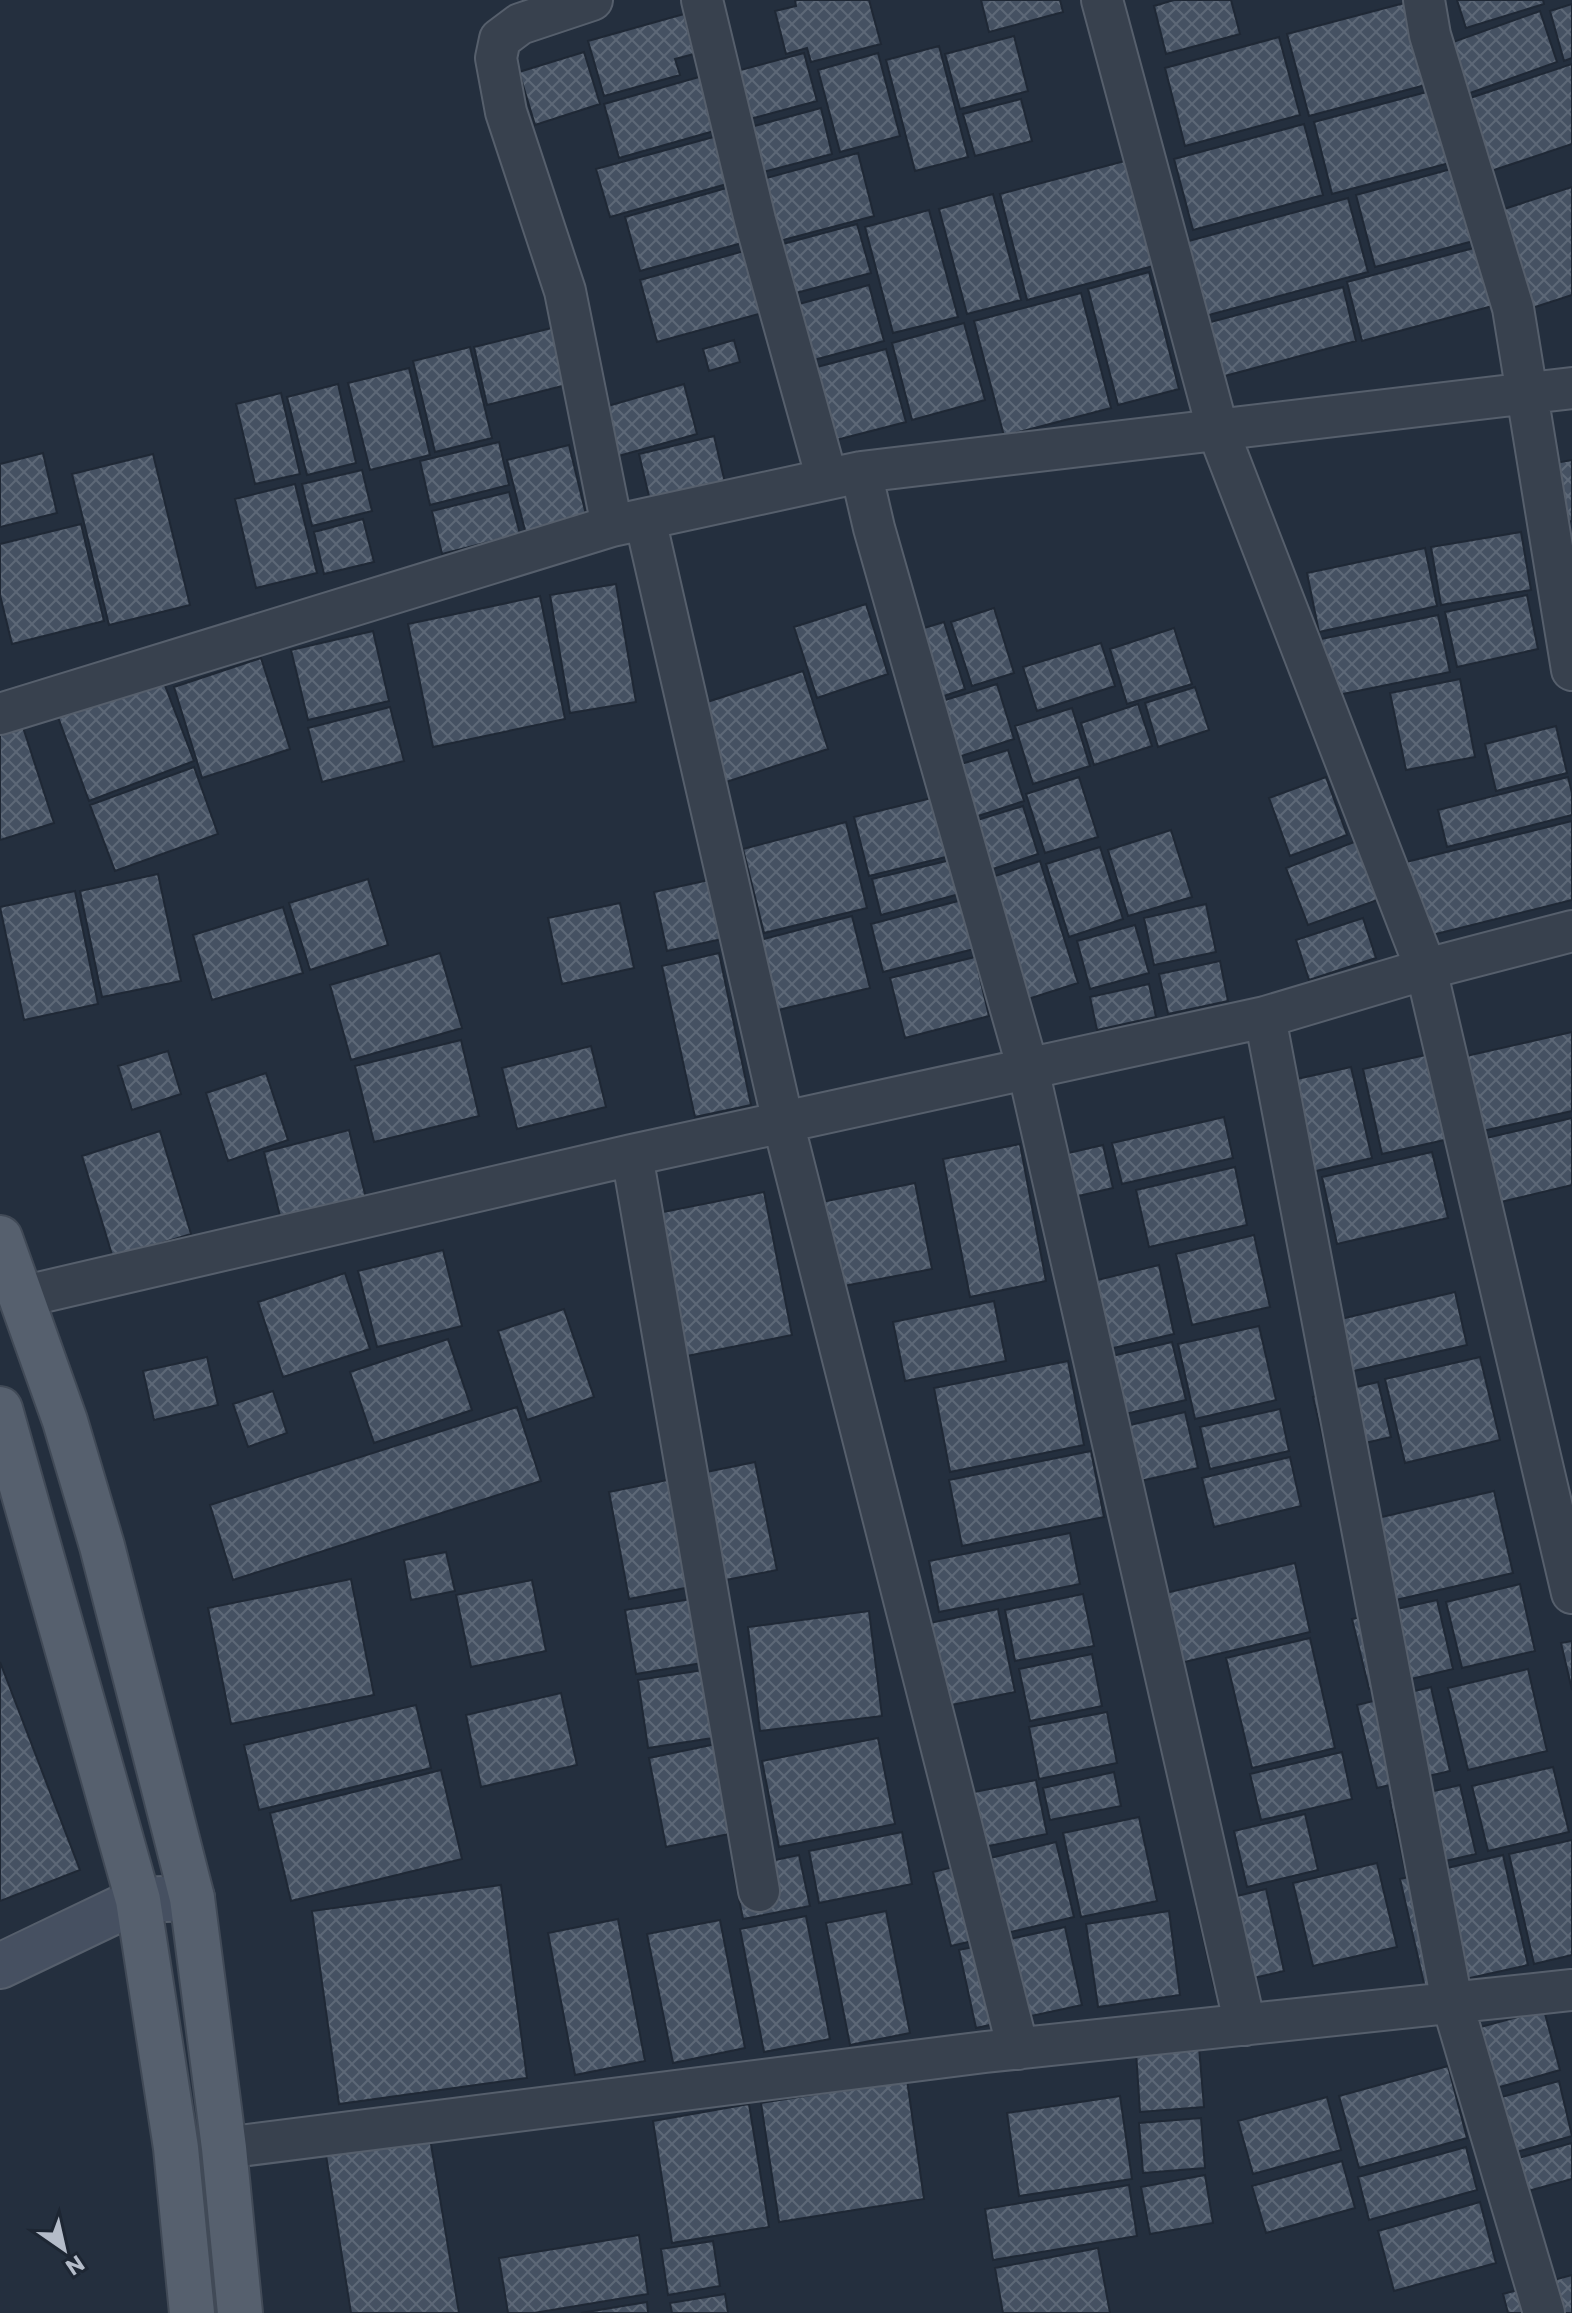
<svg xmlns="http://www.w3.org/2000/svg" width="1572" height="2313" font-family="Commissioner,sans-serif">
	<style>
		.building { fill: url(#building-cross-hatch); stroke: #1f2835; stroke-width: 2 }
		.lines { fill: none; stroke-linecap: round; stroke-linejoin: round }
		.street-casing { stroke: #565f6c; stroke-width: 44 }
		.secondary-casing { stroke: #565f6c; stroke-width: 48 }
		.primary-casing { stroke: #414a57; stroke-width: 48 }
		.street { stroke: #38414e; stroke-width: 40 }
		.secondary { stroke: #465061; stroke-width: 44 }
		.primary { stroke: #56606e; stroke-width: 44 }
	</style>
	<defs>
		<pattern id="building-cross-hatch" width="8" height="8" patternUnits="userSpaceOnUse" patternTransform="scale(2)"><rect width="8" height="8" fill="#455162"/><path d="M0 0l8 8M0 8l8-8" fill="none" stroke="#5d6877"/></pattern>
	</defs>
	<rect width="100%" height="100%" fill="#242f3e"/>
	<path class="building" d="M 795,0 L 869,0 L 881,44 L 811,62 L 807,48 L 786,54 L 775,11 L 796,6 Z
		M 981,0 L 1060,0 L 1063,12 L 989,32 Z
		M 1174,0 L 1231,0 L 1240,34 L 1166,54 L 1154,6 Z
		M 1457,0 L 1543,0 L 1544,4 L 1466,28 Z
		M 1412,1 L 1433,83 L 1309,116 L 1287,34 Z
		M 1572,4 L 1572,58 L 1564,61 L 1550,11 Z
		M 1540,11 L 1557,62 L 1456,98 L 1439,47 Z
		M 684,14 L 694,54 L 675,59 L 680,75 L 604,96 L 588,41 Z
		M 1014,36 L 1028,91 L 960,109 L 945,54 Z
		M 1279,37 L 1300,115 L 1185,146 L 1165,68 Z
		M 939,46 L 968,157 L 915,171 L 886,60 Z
		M 584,52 L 600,104 L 535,125 L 519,72 Z
		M 804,53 L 817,101 L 735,123 L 722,75 Z
		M 878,53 L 900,136 L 840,152 L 818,70 Z
		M 1572,64 L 1572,144 L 1485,173 L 1461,101 Z
		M 706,75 L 721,129 L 619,158 L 604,104 Z
		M 1438,89 L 1457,161 L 1332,194 L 1314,122 Z
		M 1021,99 L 1032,141 L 975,156 L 963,114 Z
		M 821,108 L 832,154 L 755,174 L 743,129 Z
		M 1304,124 L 1323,195 L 1193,230 L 1174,159 Z
		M 721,135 L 734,182 L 610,217 L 596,169 Z
		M 858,153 L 874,216 L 768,244 L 752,182 Z
		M 1140,157 L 1168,262 L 1027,300 L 1000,194 Z
		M 1462,166 L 1481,239 L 1375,267 L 1356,195 Z
		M 737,185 L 753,240 L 640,271 L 625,217 Z
		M 1572,187 L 1572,295 L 1529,309 L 1498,211 Z
		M 993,194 L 1021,300 L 967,314 L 939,209 Z
		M 1348,198 L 1368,272 L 1205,316 L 1185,242 Z
		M 929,210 L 958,317 L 893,333 L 865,227 Z
		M 857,224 L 871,273 L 781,297 L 768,248 Z
		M 1485,245 L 1500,304 L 1362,341 L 1347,282 Z
		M 755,248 L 773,310 L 657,342 L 640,280 Z
		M 1149,272 L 1179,389 L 1118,405 L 1088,289 Z
		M 869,285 L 884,341 L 788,367 L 773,311 Z
		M 1343,287 L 1356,341 L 1221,377 L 1207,323 Z
		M 1081,293 L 1111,408 L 1004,436 L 974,321 Z
		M 964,323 L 985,400 L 912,420 L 892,343 Z
		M 564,325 L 578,382 L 487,405 L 474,347 Z
		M 734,340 L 740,362 L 709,371 L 703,349 Z
		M 470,347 L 492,438 L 435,452 L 413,361 Z
		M 886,349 L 906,422 L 809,447 L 790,374 Z
		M 409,368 L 430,455 L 370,470 L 348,383 Z
		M 338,384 L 356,463 L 307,475 L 287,397 Z
		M 684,384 L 697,434 L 615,457 L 601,408 Z
		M 281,393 L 300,474 L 255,484 L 236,404 Z
		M 714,436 L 726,487 L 651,505 L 639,454 Z
		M 499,442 L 509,485 L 430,505 L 420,461 Z
		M 569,445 L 589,527 L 528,542 L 507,460 Z
		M 43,453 L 57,513 L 0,527 L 0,464 Z
		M 153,454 L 190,605 L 109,625 L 72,474 Z
		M 1572,460 L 1572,521 L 1568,522 L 1555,463 Z
		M 362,470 L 372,511 L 312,526 L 302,484 Z
		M 295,484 L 317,573 L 256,588 L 235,499 Z
		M 509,492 L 520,534 L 442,554 L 432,511 Z
		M 363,519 L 374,562 L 324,574 L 314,532 Z
		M 81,524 L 104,621 L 12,644 L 0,595 L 0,544 Z
		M 1521,532 L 1531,590 L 1441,605 L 1431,547 Z
		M 1425,548 L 1437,606 L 1319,632 L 1307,573 Z
		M 616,584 L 636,702 L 570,713 L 550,595 Z
		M 1527,595 L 1538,649 L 1457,667 L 1445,612 Z
		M 540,596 L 565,719 L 433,747 L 408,624 Z
		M 866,604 L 888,674 L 817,698 L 794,627 Z
		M 994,608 L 1014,673 L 972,686 L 951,622 Z
		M 1438,615 L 1450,672 L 1333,696 L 1321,639 Z
		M 944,622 L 965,689 L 935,699 L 914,631 Z
		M 1174,628 L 1192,684 L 1127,704 L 1110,649 Z
		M 373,631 L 389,701 L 308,720 L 291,650 Z
		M 1101,643 L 1115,686 L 1037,711 L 1023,667 Z
		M 261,658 L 290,749 L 202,778 L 174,687 Z
		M 159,670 L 194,761 L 89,801 L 55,709 Z
		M 803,671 L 828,749 L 698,791 L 673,713 Z
		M 1460,679 L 1475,757 L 1406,770 L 1390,693 Z
		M 997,684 L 1014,739 L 946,761 L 929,705 Z
		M 1195,687 L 1209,730 L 1158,747 L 1145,703 Z
		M 1138,704 L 1152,746 L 1094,765 L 1081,723 Z
		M 390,707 L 404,761 L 322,782 L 308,728 Z
		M 1072,708 L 1090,766 L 1033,784 L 1015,726 Z
		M 19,715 L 54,823 L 0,840 L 0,721 Z
		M 1556,726 L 1567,773 L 1496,791 L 1485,744 Z
		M 1008,750 L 1024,801 L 975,817 L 958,765 Z
		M 194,767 L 218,834 L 115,871 L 90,805 Z
		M 1079,777 L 1098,837 L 1045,853 L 1026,794 Z
		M 1326,777 L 1347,835 L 1290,856 L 1269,798 Z
		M 1568,777 L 1572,793 L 1572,815 L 1447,847 L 1438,810 Z
		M 948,794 L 962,853 L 869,876 L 854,817 Z
		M 1023,806 L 1038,854 L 990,870 L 974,821 Z
		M 1572,821 L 1572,900 L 1416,939 L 1398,864 Z
		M 846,822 L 867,908 L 764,933 L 743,849 Z
		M 1171,830 L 1192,897 L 1128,916 L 1108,850 Z
		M 1362,839 L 1383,898 L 1308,925 L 1286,868 Z
		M 1100,847 L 1123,919 L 1069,937 L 1046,864 Z
		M 959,858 L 967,892 L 881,915 L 872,879 Z
		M 1040,861 L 1078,983 L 1015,1003 L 977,882 Z
		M 158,874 L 181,981 L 102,997 L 80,891 Z
		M 368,879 L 388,945 L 310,970 L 289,903 Z
		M 709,880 L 722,939 L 667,951 L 654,892 Z
		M 75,891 L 98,1004 L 24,1020 L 0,907 Z
		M 962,900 L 974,949 L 883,972 L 871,924 Z
		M 620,903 L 634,968 L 562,984 L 548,918 Z
		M 1206,904 L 1216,952 L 1154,965 L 1144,918 Z
		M 283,907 L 303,973 L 212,1000 L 193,935 Z
		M 852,916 L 870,988 L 778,1010 L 760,940 Z
		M 1363,918 L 1376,958 L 1309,980 L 1296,940 Z
		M 1135,925 L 1149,973 L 1090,989 L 1077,941 Z
		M 440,953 L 462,1028 L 351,1060 L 330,985 Z
		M 719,953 L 751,1105 L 695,1117 L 662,966 Z
		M 975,957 L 989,1016 L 905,1038 L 890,978 Z
		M 1220,961 L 1228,1001 L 1168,1014 L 1159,974 Z
		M 1149,984 L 1156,1017 L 1097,1030 L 1090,997 Z
		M 1572,1032 L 1572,1111 L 1460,1136 L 1444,1061 Z
		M 461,1040 L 479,1116 L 374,1142 L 355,1066 Z
		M 591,1046 L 606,1107 L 517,1129 L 502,1068 Z
		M 168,1051 L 181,1094 L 132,1110 L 118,1066 Z
		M 1430,1054 L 1449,1139 L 1382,1154 L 1363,1069 Z
		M 1351,1067 L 1372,1158 L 1286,1178 L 1265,1086 Z
		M 266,1073 L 288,1140 L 228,1161 L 206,1093 Z
		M 1224,1117 L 1233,1158 L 1122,1184 L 1112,1143 Z
		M 1572,1118 L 1572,1185 L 1484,1206 L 1469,1142 Z
		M 349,1130 L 366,1198 L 281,1220 L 264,1152 Z
		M 160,1131 L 191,1234 L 113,1258 L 82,1156 Z
		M 1020,1144 L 1046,1281 L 970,1297 L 943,1159 Z
		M 1103,1145 L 1113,1188 L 1061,1200 L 1051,1157 Z
		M 1432,1152 L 1448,1218 L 1337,1244 L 1322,1177 Z
		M 1235,1167 L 1247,1225 L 1149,1247 L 1136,1190 Z
		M 915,1183 L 932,1269 L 823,1290 L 807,1205 Z
		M 764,1192 L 792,1335 L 662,1361 L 633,1218 Z
		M 1254,1235 L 1270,1307 L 1192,1325 L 1176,1254 Z
		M 443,1250 L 462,1326 L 377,1347 L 358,1271 Z
		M 1159,1265 L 1174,1334 L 1096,1352 L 1081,1284 Z
		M 345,1273 L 370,1349 L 283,1377 L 258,1302 Z
		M 1455,1292 L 1467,1345 L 1323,1378 L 1311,1326 Z
		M 994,1301 L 1006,1361 L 905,1381 L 893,1322 Z
		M 564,1309 L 594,1397 L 527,1420 L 498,1331 Z
		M 1259,1326 L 1276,1400 L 1195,1419 L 1178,1344 Z
		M 448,1339 L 472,1410 L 374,1443 L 350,1372 Z
		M 1172,1342 L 1186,1400 L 1099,1420 L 1086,1362 Z
		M 207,1357 L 218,1405 L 154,1420 L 143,1371 Z
		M 1480,1357 L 1500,1440 L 1405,1463 L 1385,1379 Z
		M 1068,1361 L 1084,1445 L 950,1472 L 934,1388 Z
		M 1378,1382 L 1391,1437 L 1326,1452 L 1313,1397 Z
		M 273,1391 L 287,1433 L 248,1447 L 233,1404 Z
		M 517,1407 L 541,1481 L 233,1580 L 210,1505 Z
		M 1280,1409 L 1289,1451 L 1210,1469 L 1200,1427 Z
		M 1185,1412 L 1198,1468 L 1118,1486 L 1105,1431 Z
		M 1091,1451 L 1104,1517 L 962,1546 L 949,1480 Z
		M 1290,1457 L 1301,1506 L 1214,1527 L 1202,1478 Z
		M 755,1462 L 777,1570 L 629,1599 L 609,1492 Z
		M 1494,1491 L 1513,1573 L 1374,1605 L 1356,1523 Z
		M 1070,1533 L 1080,1584 L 939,1612 L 929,1561 Z
		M 446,1552 L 455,1591 L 411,1600 L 404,1560 Z
		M 1295,1563 L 1310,1632 L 1147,1671 L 1131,1601 Z
		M 351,1579 L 374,1695 L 231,1724 L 208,1608 Z
		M 532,1580 L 546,1651 L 471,1667 L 456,1595 Z
		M 1520,1584 L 1535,1651 L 1462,1668 L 1446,1602 Z
		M 1083,1594 L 1094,1646 L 1015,1661 L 1005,1610 Z
		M 709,1596 L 720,1660 L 636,1674 L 625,1610 Z
		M 1437,1600 L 1453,1669 L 1369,1689 L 1352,1619 Z
		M 998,1609 L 1015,1692 L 927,1710 L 910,1627 Z
		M 869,1611 L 882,1716 L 760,1731 L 748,1627 Z
		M 1310,1638 L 1335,1748 L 1252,1768 L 1226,1658 Z
		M 1572,1641 L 1572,1690 L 1561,1643 Z
		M 1092,1654 L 1102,1706 L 1030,1721 L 1019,1669 Z
		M 0,1662 L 80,1870 L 0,1901 Z
		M 723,1667 L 732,1735 L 648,1748 L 638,1680 Z
		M 1528,1669 L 1547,1751 L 1468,1770 L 1448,1688 Z
		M 1431,1687 L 1450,1771 L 1377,1788 L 1357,1705 Z
		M 561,1693 L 577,1765 L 481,1787 L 466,1715 Z
		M 416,1705 L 431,1768 L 259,1810 L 244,1745 Z
		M 1107,1712 L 1117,1763 L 1039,1779 L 1029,1727 Z
		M 878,1738 L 895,1824 L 779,1847 L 762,1761 Z
		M 735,1740 L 753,1829 L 666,1847 L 649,1758 Z
		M 1342,1752 L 1352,1799 L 1261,1820 L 1250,1774 Z
		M 1553,1767 L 1569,1832 L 1488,1851 L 1472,1786 Z
		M 441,1770 L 462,1859 L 291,1901 L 270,1813 Z
		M 1114,1772 L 1121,1806 L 1050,1820 L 1043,1788 Z
		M 1036,1780 L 1047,1834 L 954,1853 L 943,1798 Z
		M 1460,1785 L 1476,1854 L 1405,1870 L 1390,1801 Z
		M 1305,1814 L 1318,1870 L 1247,1887 L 1234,1831 Z
		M 1139,1817 L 1157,1901 L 1081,1917 L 1063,1833 Z
		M 902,1832 L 912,1884 L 819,1903 L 809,1851 Z
		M 1572,1840 L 1572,1955 L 1534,1964 L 1509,1854 Z
		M 1056,1842 L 1074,1917 L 951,1946 L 933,1872 Z
		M 799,1855 L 810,1906 L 743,1919 L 733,1869 Z
		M 1503,1855 L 1528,1965 L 1425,1988 L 1400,1879 Z
		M 1377,1863 L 1397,1947 L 1313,1966 L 1293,1883 Z
		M 501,1885 L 527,2078 L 339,2104 L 312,1911 Z
		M 1266,1889 L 1284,1971 L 1214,1987 L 1196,1906 Z
		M 886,1911 L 910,2033 L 850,2045 L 826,1923 Z
		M 1169,1911 L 1180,1995 L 1098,2007 L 1086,1924 Z
		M 806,1916 L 830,2039 L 764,2052 L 740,1929 Z
		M 618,1919 L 645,2061 L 575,2075 L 548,1933 Z
		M 720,1920 L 745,2048 L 673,2063 L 647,1934 Z
		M 1065,1927 L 1082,2005 L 976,2028 L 959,1950 Z
		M 1544,2010 L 1560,2070 L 1468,2096 L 1451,2035 Z
		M 1199,2047 L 1204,2107 L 1140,2112 L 1136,2052 Z
		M 1448,2066 L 1467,2138 L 1359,2168 L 1339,2096 Z
		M 907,2080 L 924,2199 L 779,2222 L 761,2103 Z
		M 1559,2081 L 1572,2136 L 1489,2160 L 1473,2105 Z
		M 1120,2096 L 1132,2179 L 1019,2196 L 1007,2113 Z
		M 1327,2097 L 1341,2150 L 1253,2174 L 1238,2121 Z
		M 749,2104 L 769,2227 L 672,2243 L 653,2121 Z
		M 1201,2118 L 1205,2168 L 1143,2173 L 1139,2123 Z
		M 429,2132 L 459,2313 L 351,2313 L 325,2149 Z
		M 1572,2143 L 1572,2179 L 1499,2199 L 1490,2166 Z
		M 1466,2147 L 1477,2190 L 1369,2220 L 1358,2177 Z
		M 1342,2161 L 1355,2208 L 1266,2233 L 1252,2186 Z
		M 1205,2175 L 1213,2223 L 1150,2234 L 1141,2187 Z
		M 1129,2185 L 1137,2236 L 993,2260 L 985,2209 Z
		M 1480,2202 L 1496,2263 L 1394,2291 L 1378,2231 Z
		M 639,2235 L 648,2294 L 534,2313 L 508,2313 L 499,2258 Z
		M 713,2241 L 720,2286 L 668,2295 L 661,2249 Z
		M 1098,2248 L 1110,2313 L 1003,2313 L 995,2268 Z
		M 1572,2275 L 1572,2313 L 1508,2313 L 1503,2294 Z
		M 725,2294 L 728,2313 L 672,2313 L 670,2303 Z
		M 647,2302 L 648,2313 L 581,2313 Z"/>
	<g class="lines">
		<g class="street-casing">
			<path id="street" d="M 592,0 L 520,24 L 500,39 L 496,58 L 506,112 L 565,291 L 612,526
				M 702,0 L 755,220 L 827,479
				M 1102,0 L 1218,431 L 1426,969 L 1572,1593
				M 1424,0 L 1430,35 L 1513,308 L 1572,670
				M 861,472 L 874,528 L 1028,1069 L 1245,2025
				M 645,519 L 783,1122 L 1018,2049
				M 0,714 L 612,526 L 861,472 L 1572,388
				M 1265,1017 L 1452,2002 L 1544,2313
				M 632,1155 L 759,1891
				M 21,1297 L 632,1155 L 1265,1017 L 1426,969 L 1572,931
				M 224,2148 L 985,2052 L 1572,1990"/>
		</g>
		<g class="secondary-casing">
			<path id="secondary" d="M 0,1966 L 138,1900 L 192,1898"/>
		</g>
		<g class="primary-casing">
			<path id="primary" d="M 0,1238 L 65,1421 L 102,1546 L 192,1898 L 224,2148 L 240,2313
				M 0,1409 L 138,1900 L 176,2148 L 192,2313"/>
		</g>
		<use href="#street" class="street"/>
		<use href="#secondary" class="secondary"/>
		<use href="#primary" class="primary"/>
	</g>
	<g transform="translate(64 2249) rotate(146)" stroke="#1d2633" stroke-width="6" paint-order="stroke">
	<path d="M0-6L14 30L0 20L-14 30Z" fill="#b4bcc9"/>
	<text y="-12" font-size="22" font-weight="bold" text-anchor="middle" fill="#b4bcc9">N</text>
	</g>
</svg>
